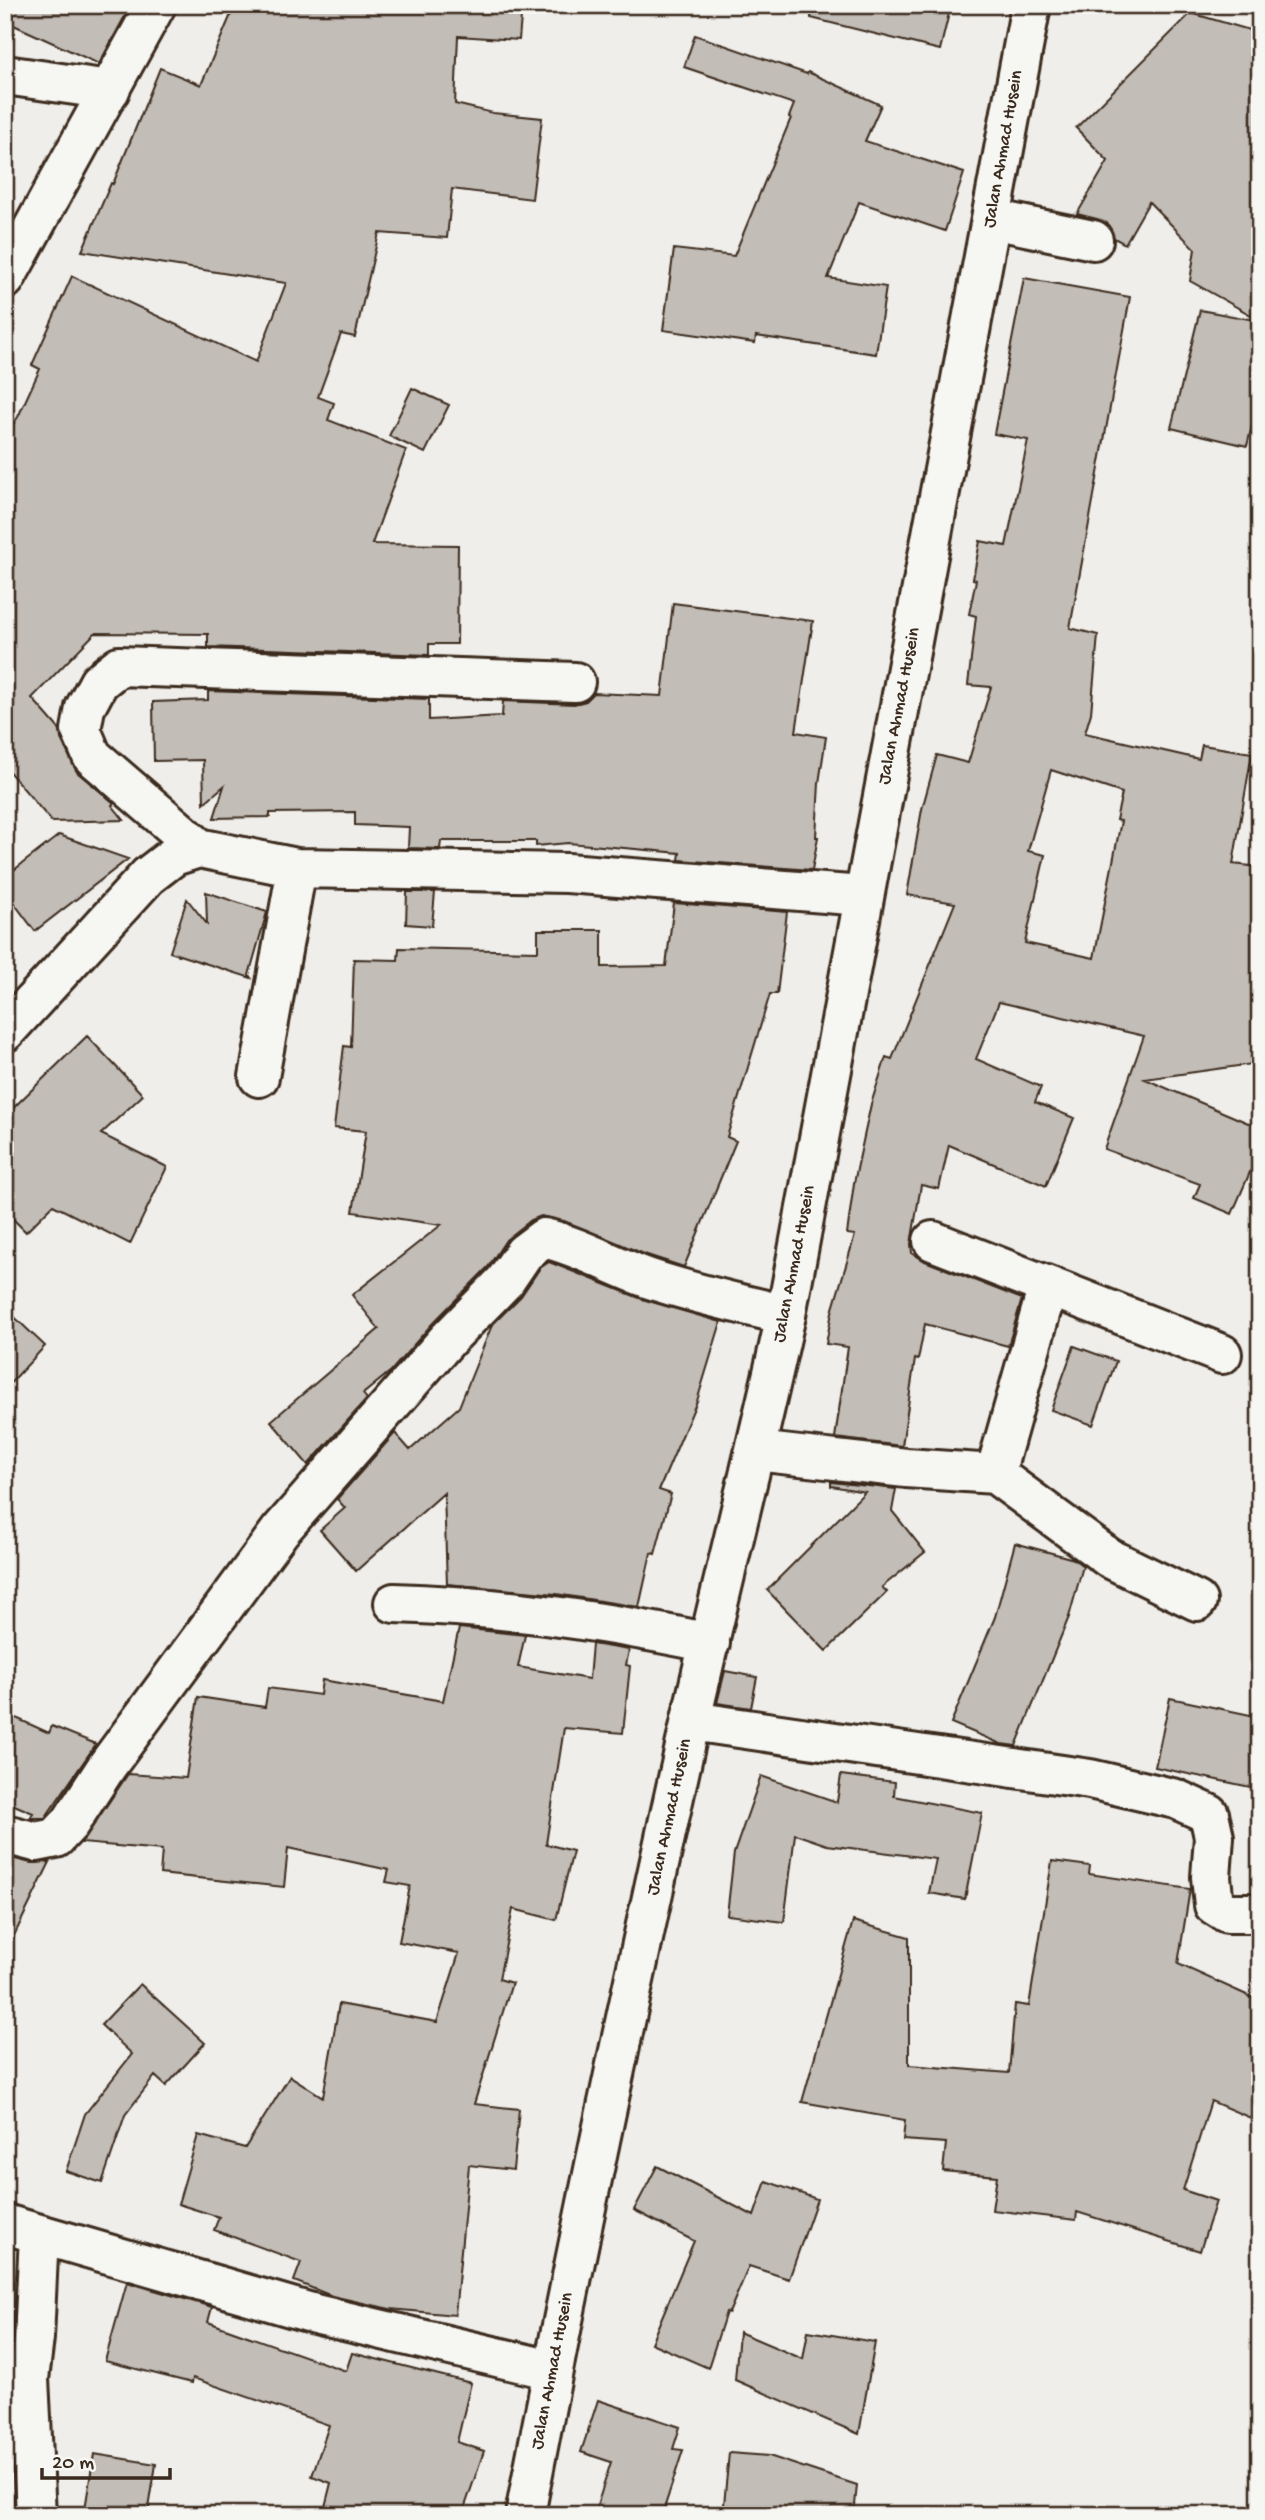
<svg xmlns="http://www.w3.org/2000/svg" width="1265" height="2520" font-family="'Gochi Hand',sans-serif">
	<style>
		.building { fill: #c2bdb7; stroke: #3b2a1e; stroke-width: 2; fill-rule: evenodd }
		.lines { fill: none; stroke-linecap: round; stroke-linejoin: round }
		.street-casing { stroke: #3b2a1e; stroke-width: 44 }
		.secondary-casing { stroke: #3b2a1e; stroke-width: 44 }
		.street { stroke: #f6f6f2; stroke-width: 38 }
		.secondary { stroke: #f6f6f2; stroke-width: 38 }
		.labels { text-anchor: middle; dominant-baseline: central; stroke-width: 6; stroke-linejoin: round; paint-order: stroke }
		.street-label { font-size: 19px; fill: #3b2a1e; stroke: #f6f6f2 }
	</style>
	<rect width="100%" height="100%" fill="#efeeea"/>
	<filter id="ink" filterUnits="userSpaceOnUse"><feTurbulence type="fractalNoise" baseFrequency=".0143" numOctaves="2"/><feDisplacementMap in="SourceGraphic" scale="14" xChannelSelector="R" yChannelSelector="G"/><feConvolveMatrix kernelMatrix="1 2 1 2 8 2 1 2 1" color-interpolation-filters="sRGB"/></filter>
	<g filter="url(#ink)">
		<path class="building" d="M 5,5 L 131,5 L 99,64 L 5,21 Z
			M 235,5 L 522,5 L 519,40 L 458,36 L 455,104 L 493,113 L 542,118 L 532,199 L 452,189 L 447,238 L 379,233 L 355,337 L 341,334 L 318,397 L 334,403 L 328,420 L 406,450 L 372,544 L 458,545 L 457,644 L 429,644 L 429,655 L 208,647 L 208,634 L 95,633 L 32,698 L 60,730 L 61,739 L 77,772 L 114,803 L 112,805 L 124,820 L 52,822 L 5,767 L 5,436 L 18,417 L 40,369 L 32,365 L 72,276 L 256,362 L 286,283 L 82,251 L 111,183 L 113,184 L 160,68 L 201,85 Z
			M 812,5 L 951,5 L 940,50 L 811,18 Z
			M 1191,13 L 1260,33 L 1260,320 L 1190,281 L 1195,249 L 1149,202 L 1125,244 L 1114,238 L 1107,223 L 1097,219 L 1077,214 L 1108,161 L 1076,128 Z
			M 695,35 L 807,74 L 808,72 L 881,105 L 865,141 L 964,173 L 945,231 L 859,202 L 828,278 L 886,287 L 876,354 L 756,336 L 755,343 L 663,330 L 674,249 L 734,256 L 791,118 L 789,117 L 794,104 L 684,67 Z
			M 1024,278 L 1130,297 L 1070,628 L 1098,635 L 1091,713 L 1085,733 L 1199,759 L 1202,745 L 1252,753 L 1233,864 L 1260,867 L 1260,1063 L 1145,1079 L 1260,1128 L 1260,1149 L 1232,1214 L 1194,1198 L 1200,1184 L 1104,1149 L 1144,1036 L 999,1002 L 976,1059 L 1041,1087 L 1035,1102 L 1074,1118 L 1046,1186 L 949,1145 L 939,1189 L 921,1185 L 911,1244 L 912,1253 L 925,1261 L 1022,1299 L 1008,1346 L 925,1324 L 918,1360 L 915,1359 L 902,1446 L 835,1438 L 848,1347 L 826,1344 L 832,1312 L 855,1235 L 847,1234 L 854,1183 L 871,1104 L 886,1057 L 892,1059 L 955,903 L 907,895 L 922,809 L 937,755 L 968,763 L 991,687 L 968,685 L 976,616 L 969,614 L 976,580 L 973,579 L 980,541 L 1006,546 L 1028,440 L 994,434 ZM 1051,770 L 1122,793 L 1116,820 L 1121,821 L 1094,958 L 1025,943 L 1045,855 L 1028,851 Z
			M 1200,310 L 1260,321 L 1260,394 L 1247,446 L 1171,428 Z
			M 412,388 L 449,405 L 425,453 L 389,436 Z
			M 673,603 L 813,621 L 796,732 L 826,737 L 819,783 L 816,837 L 818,837 L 812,870 L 679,860 L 680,853 L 568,843 L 536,846 L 536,841 L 441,841 L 440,849 L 408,848 L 409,827 L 355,825 L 355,812 L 270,813 L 270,817 L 214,818 L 224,786 L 204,803 L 203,760 L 154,761 L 153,702 L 208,700 L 208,691 L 429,699 L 429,720 L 502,716 L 503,701 L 574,704 L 586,701 L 594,693 L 662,696 Z
			M 59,835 L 128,859 L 35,931 L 5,891 L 5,877 Z
			M 206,892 L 267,912 L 249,975 L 251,978 L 170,952 L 187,899 L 207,924 Z
			M 407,892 L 435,892 L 432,926 L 406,924 Z
			M 674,903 L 787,912 L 777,994 L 770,994 L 727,1137 L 736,1141 L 684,1267 L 644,1254 L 564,1221 L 541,1216 L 531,1220 L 506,1240 L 488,1267 L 432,1324 L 391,1371 L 363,1394 L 367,1399 L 308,1465 L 271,1421 L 379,1329 L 352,1295 L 441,1225 L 353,1212 L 366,1131 L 334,1128 L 344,1046 L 351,1047 L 354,959 L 398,960 L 399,948 L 538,951 L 538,930 L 602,930 L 602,967 L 666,966 Z
			M 87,1036 L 143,1095 L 101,1134 L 167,1167 L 130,1244 L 53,1205 L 26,1232 L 5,1211 L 5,1116 Z
			M 549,1262 L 642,1299 L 721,1322 L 697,1401 L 659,1490 L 671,1494 L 655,1554 L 651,1553 L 639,1607 L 556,1594 L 447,1584 L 444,1493 L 356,1571 L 320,1530 L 345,1508 L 337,1499 L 395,1433 L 410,1450 L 459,1407 L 492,1325 L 521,1296 L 540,1268 Z
			M 5,1308 L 45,1346 L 5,1389 Z
			M 1074,1346 L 1116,1361 L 1093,1425 L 1051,1410 Z
			M 831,1482 L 896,1489 L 892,1511 L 925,1552 L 882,1587 L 887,1592 L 826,1651 L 767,1590 L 865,1492 L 831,1486 Z
			M 1015,1543 L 1074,1559 L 1083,1566 L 1069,1617 L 1016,1746 L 1001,1744 L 951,1723 L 995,1617 Z
			M 459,1628 L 525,1635 L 518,1667 L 589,1679 L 592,1644 L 629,1650 L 626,1665 L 630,1666 L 623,1733 L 564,1728 L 546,1844 L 573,1851 L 556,1920 L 513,1909 L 499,1979 L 512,1983 L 474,2104 L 519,2109 L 513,2170 L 469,2165 L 455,2315 L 390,2309 L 332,2296 L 294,2281 L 301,2262 L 214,2230 L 219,2217 L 178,2204 L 198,2135 L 245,2148 L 290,2076 L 323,2097 L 339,2004 L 437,2022 L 459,1953 L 399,1942 L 410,1886 L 386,1882 L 389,1870 L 288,1848 L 284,1887 L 160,1874 L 162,1850 L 81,1843 L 128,1774 L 186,1778 L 198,1697 L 265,1707 L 268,1688 L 320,1695 L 322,1680 L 443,1701 Z
			M 725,1671 L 757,1677 L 751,1708 L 717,1703 Z
			M 1170,1698 L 1260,1717 L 1260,1789 L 1155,1767 Z
			M 5,1713 L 49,1733 L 52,1726 L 96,1744 L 45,1818 L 30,1818 L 33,1813 L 5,1801 Z
			M 841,1775 L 895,1782 L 894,1796 L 982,1813 L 965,1899 L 929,1893 L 936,1859 L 827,1845 L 795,1834 L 784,1922 L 727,1915 L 734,1853 L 761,1776 L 837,1802 Z
			M 11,1858 L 31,1863 L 50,1862 L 5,1954 L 5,1869 Z
			M 1052,1861 L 1090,1866 L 1089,1874 L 1190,1889 L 1178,1964 L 1260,2001 L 1260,2122 L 1211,2101 L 1183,2190 L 1216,2201 L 1200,2251 L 1077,2212 L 1076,2220 L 992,2210 L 997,2176 L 943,2171 L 946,2143 L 903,2140 L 905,2120 L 802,2102 L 853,1921 L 909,1937 L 909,2065 L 1009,2073 L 1015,2004 L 1029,2006 Z
			M 140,1984 L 205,2043 L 166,2086 L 155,2076 L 125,2115 L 102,2183 L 66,2171 L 85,2114 L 132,2054 L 101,2025 Z
			M 657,2166 L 754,2216 L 766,2181 L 817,2199 L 789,2279 L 749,2266 L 729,2313 L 726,2312 L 708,2368 L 651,2343 L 694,2241 L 634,2210 Z
			M 127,2282 L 212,2307 L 208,2322 L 346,2371 L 352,2353 L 471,2383 L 457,2442 L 484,2451 L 462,2515 L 323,2515 L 331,2483 L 312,2476 L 329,2425 L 193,2378 L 192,2383 L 105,2361 Z
			M 808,2331 L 875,2342 L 859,2434 L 735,2380 L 739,2332 L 803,2359 Z
			M 598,2400 L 680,2427 L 673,2449 L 683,2450 L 662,2515 L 594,2515 L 611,2462 L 581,2452 Z
			M 729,2453 L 769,2456 L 857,2485 L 854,2515 L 723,2515 Z
			M 94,2454 L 156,2464 L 148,2515 L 84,2515 Z"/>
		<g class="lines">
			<g class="street-casing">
				<path id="street" d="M 5,75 L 110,90
					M 992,219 L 1093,240
					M 199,848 L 92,756 L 81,730 L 85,708 L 99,682 L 119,666 L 575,682
					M 5,1032 L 148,876 L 174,856 L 199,848 L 297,868 L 567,873 L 863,896
					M 259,1077 L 297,868
					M 933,1241 L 1222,1354
					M 756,1451 L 906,1468 L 995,1474 L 1109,1558 L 1197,1601
					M 995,1474 L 1048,1286
					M 394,1603 C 501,1606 605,1621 710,1643
					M 691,1721 L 1090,1779 L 1176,1799 L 1209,1814 L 1214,1837 L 1211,1877 L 1214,1905 L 1227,1913 L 1260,1913
					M 5,1834 L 36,1842 L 56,1838 L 70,1823 L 107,1766 L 280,1531 L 448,1339 L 505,1281 L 524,1253 L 544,1238 C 582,1247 613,1266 650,1279 C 695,1294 741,1304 786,1315
					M 5,2224 L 315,2314 L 552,2370
					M 36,2515 L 29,2379 L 34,2338 L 39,2235"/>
			</g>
			<g class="secondary-casing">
				<path id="secondary" d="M 5,279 L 156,5
					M 525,2515 C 575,2250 632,1986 690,1724 C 721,1587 756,1452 786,1315 L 1031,5"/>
			</g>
			<use href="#street" class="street"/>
			<use href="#secondary" class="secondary"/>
		</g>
	</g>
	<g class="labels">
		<g class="street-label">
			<text transform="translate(1004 149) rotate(-80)">Jalan Ahmad Husein</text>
			<text transform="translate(900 706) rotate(-79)">Jalan Ahmad Husein</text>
			<text transform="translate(795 1264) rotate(-79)">Jalan Ahmad Husein</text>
			<text transform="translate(670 1817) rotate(-78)">Jalan Ahmad Husein</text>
			<text transform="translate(553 2371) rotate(-79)">Jalan Ahmad Husein</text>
		</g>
	</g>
	<rect width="1265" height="2520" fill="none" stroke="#f6f6f2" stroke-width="28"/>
	<rect x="14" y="14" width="1237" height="2492" fill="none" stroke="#3b2a1e" stroke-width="2.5" filter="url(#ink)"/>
	<path d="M42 2468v10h128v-10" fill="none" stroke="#3b2a1e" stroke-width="3.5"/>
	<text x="52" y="2468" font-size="21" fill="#3b2a1e" stroke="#f6f6f2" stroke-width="5" paint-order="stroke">20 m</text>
</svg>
